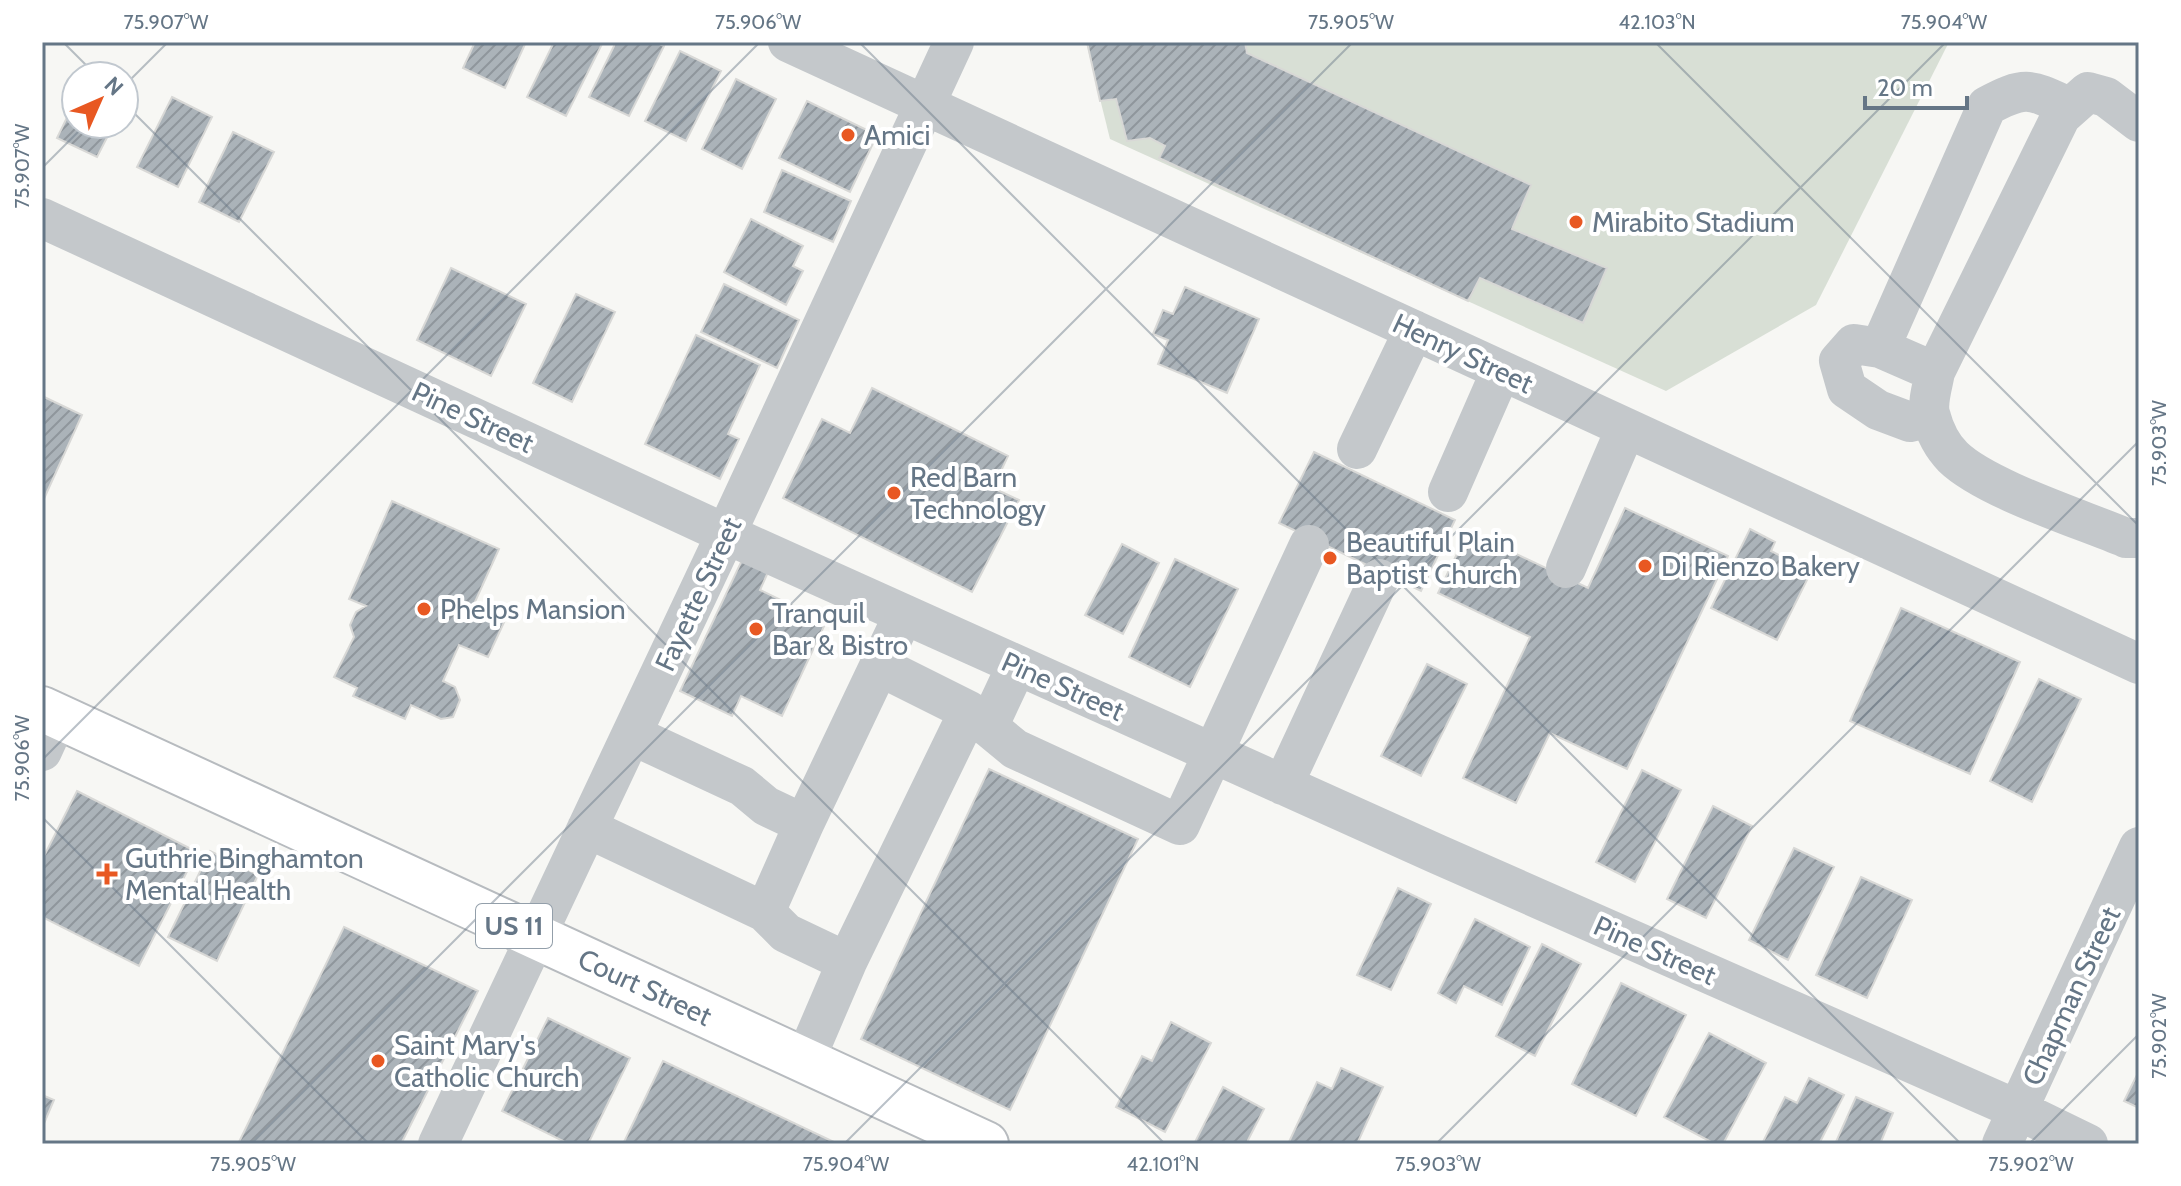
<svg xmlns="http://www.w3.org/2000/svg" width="2181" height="1186" font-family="Cabin,sans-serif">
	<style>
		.garden { fill: #d8dfd5 }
		.building { fill: url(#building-hatch); stroke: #d8d8d6; stroke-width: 2 }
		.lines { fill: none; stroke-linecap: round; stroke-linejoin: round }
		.major-casing { stroke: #b7bbbf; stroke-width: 48 }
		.minor { stroke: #c4c8cb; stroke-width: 40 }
		.major { stroke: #fff; stroke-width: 44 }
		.ticks { fill: none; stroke: #657686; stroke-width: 2; stroke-opacity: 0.45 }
		.poi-dot { fill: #e85822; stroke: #fff; stroke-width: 3 }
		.labels { text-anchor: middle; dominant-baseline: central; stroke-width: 8; stroke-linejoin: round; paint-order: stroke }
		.shield { fill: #fff; stroke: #939faa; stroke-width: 2 }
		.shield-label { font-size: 26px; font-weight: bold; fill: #657686 }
		.poi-label { font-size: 28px; fill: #657686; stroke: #fff; text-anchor: start }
		.street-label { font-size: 28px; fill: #657686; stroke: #fff }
		.neatline { fill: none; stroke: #657686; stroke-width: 3 }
		.ticks-label { font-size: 20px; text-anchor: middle; fill: #657686 }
	</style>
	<defs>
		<pattern id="building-hatch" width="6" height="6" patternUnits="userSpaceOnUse" patternTransform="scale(2)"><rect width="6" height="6" fill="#abb3b9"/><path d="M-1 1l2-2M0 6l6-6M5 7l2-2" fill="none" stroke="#8f969c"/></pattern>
	</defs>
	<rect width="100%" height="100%" fill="#f7f7f4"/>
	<path class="garden" d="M 1086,42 L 1949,42 L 1816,305 L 1666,391 L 1110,139 Z"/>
	<path class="building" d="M 475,42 L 526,42 L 505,88 L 463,68 Z
		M 554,42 L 603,42 L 566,116 L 527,97 Z
		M 616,42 L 655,42 L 664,46 L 629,116 L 589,97 Z
		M 1087,42 L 1245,42 L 1247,53 L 1531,185 L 1512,229 L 1607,268 L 1583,323 L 1480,278 L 1468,301 L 1159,158 L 1165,146 L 1150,138 L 1127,141 L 1116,99 L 1100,101 Z
		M 680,51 L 721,71 L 686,141 L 645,121 Z
		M 92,68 L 108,76 L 87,76 Z
		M 736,79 L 776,99 L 742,169 L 702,149 Z
		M 124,84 L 131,88 L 124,103 Z
		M 172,97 L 212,117 L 178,187 L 137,167 Z
		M 76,99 L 76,124 L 114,124 L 97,157 L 57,138 Z
		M 807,101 L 877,135 L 850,192 L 779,158 Z
		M 233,132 L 274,152 L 239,222 L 199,202 Z
		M 782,170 L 851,201 L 833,242 L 764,212 Z
		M 751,219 L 803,246 L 793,266 L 803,271 L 786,305 L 724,272 Z
		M 451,268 L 526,304 L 491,376 L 417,340 Z
		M 724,284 L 799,320 L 777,368 L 701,332 Z
		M 1185,287 L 1259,319 L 1227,393 L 1158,364 L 1168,340 L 1153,334 L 1163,310 L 1173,314 Z
		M 576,294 L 615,312 L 572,402 L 533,383 Z
		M 696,335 L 760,365 L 728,434 L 739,439 L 720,479 L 645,444 Z
		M 872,388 L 1008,456 L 993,488 L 1019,500 L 972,592 L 783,498 L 822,419 L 850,433 Z
		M 42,396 L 82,415 L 42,503 Z
		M 1314,452 L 1455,520 L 1421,591 L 1279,523 Z
		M 392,501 L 499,549 L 474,604 L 506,618 L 488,657 L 459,645 L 443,681 L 455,687 L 460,700 L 453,717 L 441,719 L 411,705 L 405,719 L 353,696 L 357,688 L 334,677 L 354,637 L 350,625 L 356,612 L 366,606 L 349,599 Z
		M 1625,508 L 1728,556 L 1627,769 L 1550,733 L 1516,803 L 1463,778 L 1530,637 L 1438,593 L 1468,531 L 1588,588 Z
		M 1750,529 L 1775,542 L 1771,551 L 1811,572 L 1777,640 L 1711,608 Z
		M 1122,544 L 1159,563 L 1123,634 L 1085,615 Z
		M 743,558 L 769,570 L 760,590 L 826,622 L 782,716 L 741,696 L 732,716 L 680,691 Z
		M 1175,559 L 1238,589 L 1190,687 L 1129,657 Z
		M 1901,608 L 2020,662 L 1970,774 L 1850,721 Z
		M 1427,664 L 1467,684 L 1421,776 L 1381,756 Z
		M 2039,679 L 2081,699 L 2032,802 L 1990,781 Z
		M 989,769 L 1138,839 L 1010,1110 L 861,1039 Z
		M 1642,770 L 1681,790 L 1635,882 L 1596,862 Z
		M 77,791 L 197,852 L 139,966 L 42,917 L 42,860 Z
		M 1713,806 L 1752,826 L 1706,918 L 1667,899 Z
		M 1794,848 L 1834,867 L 1788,960 L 1749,940 Z
		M 210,851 L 258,875 L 217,961 L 168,937 Z
		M 1861,877 L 1912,900 L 1867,998 L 1816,975 Z
		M 1398,888 L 1431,904 L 1391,990 L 1357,975 Z
		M 1475,919 L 1530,947 L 1502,1005 L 1464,986 L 1456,1003 L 1438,993 Z
		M 344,927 L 478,991 L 401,1144 L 238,1144 Z
		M 1542,944 L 1581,964 L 1535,1056 L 1496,1036 Z
		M 1621,983 L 1686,1015 L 1636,1116 L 1572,1084 Z
		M 548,1018 L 630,1058 L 588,1144 L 569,1144 L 502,1111 Z
		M 1171,1022 L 1211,1043 L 1165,1132 L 1116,1107 L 1142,1056 L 1152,1061 Z
		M 1709,1033 L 1766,1063 L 1723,1144 L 1715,1144 L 1664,1117 Z
		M 663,1061 L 838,1144 L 623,1144 Z
		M 1341,1068 L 1383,1087 L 1357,1144 L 1288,1144 L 1317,1082 L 1332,1089 Z
		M 2139,1071 L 2139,1108 L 2124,1101 Z
		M 1809,1078 L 1844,1095 L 1819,1144 L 1762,1144 L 1785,1097 L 1797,1103 Z
		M 1223,1087 L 1264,1109 L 1246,1144 L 1194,1144 Z
		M 42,1095 L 54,1100 L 42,1128 Z
		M 1856,1097 L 1893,1113 L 1880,1144 L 1835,1144 Z"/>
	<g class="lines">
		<g class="major-casing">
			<path id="major" d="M 42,709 L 986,1144"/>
		</g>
		<path class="minor" d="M 788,42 L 2139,664
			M 2139,122 L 2106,97 L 2088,92 L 2061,116 L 1935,372 C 1933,384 1927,402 1930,414 C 1934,429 1942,446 1953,457 C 1986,489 2081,519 2126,538 L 2139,538
			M 42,218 L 726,534 L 1437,854 L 2018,1110 L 2088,1144
			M 1880,348 L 1854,344 L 1839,361 L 1847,389 L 1878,410 L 1910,422 L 1931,417
			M 1935,372 L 1880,348 L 1987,106 C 2026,85 2030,89 2069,107
			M 1357,449 L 1414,330
			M 1448,492 L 1501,371
			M 1566,568 L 1626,428
			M 969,711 L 1015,749 L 1180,825 L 1309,545
			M 988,727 L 1017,665
			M 42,751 L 58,716
			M 1283,785 L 1379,579
			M 804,824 L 904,614
			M 587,828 L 765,912 L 804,824 L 766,806 L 742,786 L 632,735
			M 765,912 L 786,933 L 847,962 L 805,1060
			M 847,962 L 969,711 L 879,666
			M 438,1144 L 726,534 L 954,42
			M 2002,1144 L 2139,847"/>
		<use href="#major" class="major"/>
	</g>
	<path class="ticks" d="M 63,42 L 97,76M 859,42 L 1961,1144M 1655,42 L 2139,526M 124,86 L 168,42M 124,103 L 1165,1144M 42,168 L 86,124M 42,760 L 760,42M 42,817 L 369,1144M 251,1144 L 1353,42M 844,1144 L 1946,42M 1436,1144 L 2139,441M 2029,1144 L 2139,1034"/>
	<g class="poi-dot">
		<circle cx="848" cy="135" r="8"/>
		<circle cx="1576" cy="222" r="8"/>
		<circle cx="894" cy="493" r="8"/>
		<circle cx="1330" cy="558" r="8"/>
		<circle cx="1645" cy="566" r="8"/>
		<circle cx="424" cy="609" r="8"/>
		<circle cx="756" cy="629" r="8"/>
		<path d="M103 862h8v8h8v8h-8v8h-8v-8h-8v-8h8z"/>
		<circle cx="378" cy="1061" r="8"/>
	</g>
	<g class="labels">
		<rect class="shield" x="476" y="904" width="76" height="44" rx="6"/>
		<g class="shield-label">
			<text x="514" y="926">US 11</text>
		</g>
		<g class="poi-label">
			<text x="864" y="135">Amici</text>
			<text x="1592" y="222">Mirabito Stadium</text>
			<text x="910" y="477">Red Barn<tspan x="910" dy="32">Technology</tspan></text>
			<text x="1346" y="542">Beautiful Plain<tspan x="1346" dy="32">Baptist Church</tspan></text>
			<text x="1661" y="566">Di Rienzo Bakery</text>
			<text x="440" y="609">Phelps Mansion</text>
			<text x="772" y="613">Tranquil<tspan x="772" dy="32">Bar &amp; Bistro</tspan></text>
			<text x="125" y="858">Guthrie Binghamton<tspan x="125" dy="32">Mental Health</tspan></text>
			<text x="394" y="1045">Saint Mary's<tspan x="394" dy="32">Catholic Church</tspan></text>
		</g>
		<g class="street-label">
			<text transform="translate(1463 353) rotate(25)">Henry Street</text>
			<text transform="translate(473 417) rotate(25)">Pine Street</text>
			<text transform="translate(698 594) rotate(-65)">Fayette Street</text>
			<text transform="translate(1063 686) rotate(24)">Pine Street</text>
			<text transform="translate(1655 950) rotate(24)">Pine Street</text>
			<text transform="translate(645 987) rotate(25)">Court Street</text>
			<text transform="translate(2071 996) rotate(-65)">Chapman Street</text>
		</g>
	</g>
	<rect width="2181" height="1186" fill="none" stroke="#ffffff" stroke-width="88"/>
	<g transform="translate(100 100) rotate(45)"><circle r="38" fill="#ffffff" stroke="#c1c8cf" stroke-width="2"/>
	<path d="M0-6L14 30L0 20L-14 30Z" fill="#e85822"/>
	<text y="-12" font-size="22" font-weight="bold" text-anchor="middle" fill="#657686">N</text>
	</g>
	<path d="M1865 96v12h102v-12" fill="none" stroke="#657686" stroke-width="4"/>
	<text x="1877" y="96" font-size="24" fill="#657686" stroke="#ffffff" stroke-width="6" paint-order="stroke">20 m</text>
	<rect x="44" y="44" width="2093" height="1098" class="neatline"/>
	<g class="ticks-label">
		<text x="166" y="29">75.907°W</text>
		<text x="758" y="29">75.906°W</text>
		<text x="1351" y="29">75.905°W</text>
		<text x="1657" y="29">42.103°N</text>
		<text x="1944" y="29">75.904°W</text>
		<text transform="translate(22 166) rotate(-90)" y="7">75.907°W</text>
		<text transform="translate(2159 443) rotate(-90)" y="7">75.903°W</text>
		<text transform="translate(22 758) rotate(-90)" y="7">75.906°W</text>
		<text transform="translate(2159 1036) rotate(-90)" y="7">75.902°W</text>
		<text x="253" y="1171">75.905°W</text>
		<text x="846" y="1171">75.904°W</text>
		<text x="1163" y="1171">42.101°N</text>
		<text x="1438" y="1171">75.903°W</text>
		<text x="2031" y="1171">75.902°W</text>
	</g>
</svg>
